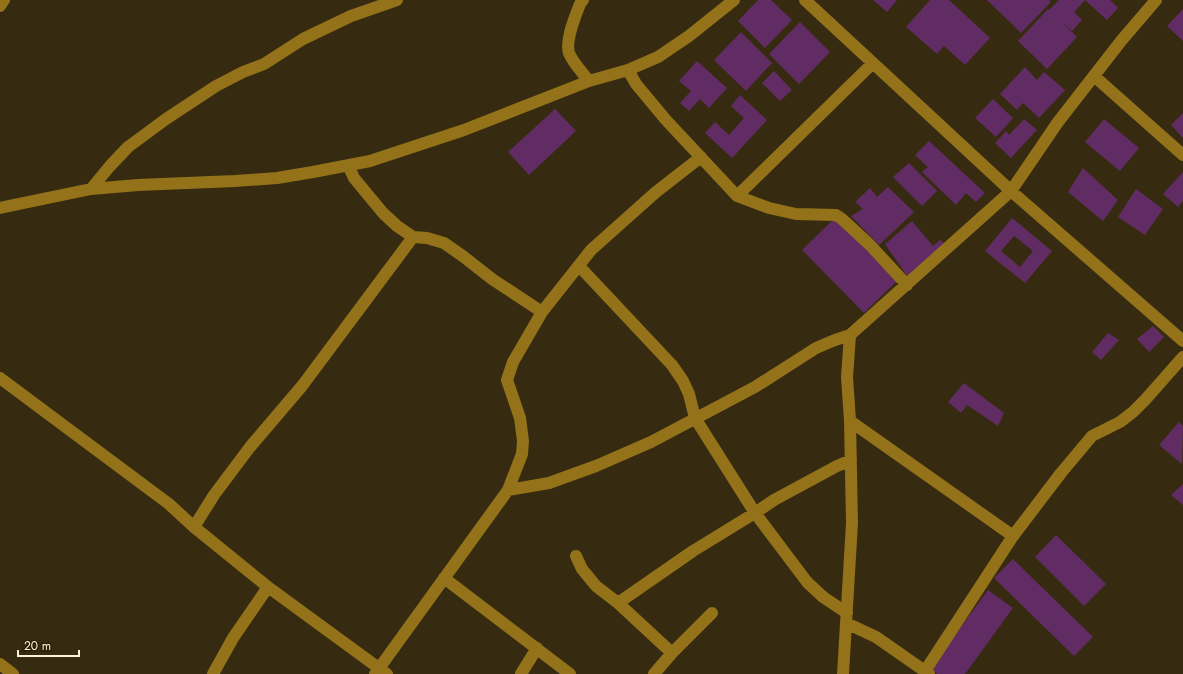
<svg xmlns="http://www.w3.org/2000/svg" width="1183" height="674" font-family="Jost,sans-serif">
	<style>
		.building { fill: #612c63; fill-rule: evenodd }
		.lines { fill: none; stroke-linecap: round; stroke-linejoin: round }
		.minor { stroke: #94721a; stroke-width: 12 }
	</style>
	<rect width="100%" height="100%" fill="#362b11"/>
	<path class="building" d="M 758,0 L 771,0 L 792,20 L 765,48 L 738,21 Z
		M 873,0 L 897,0 L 887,12 Z
		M 930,0 L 949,0 L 990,38 L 965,65 L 944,46 L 937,54 L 906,27 Z
		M 987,0 L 1049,0 L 1051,2 L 1021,33 Z
		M 1059,0 L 1085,0 L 1074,12 L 1082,20 L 1072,31 L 1062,22 L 1077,37 L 1047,69 L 1018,41 L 1048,9 L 1049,10 Z
		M 1085,0 L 1110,0 L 1118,8 L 1107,20 Z
		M 1183,9 L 1183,41 L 1167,26 Z
		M 800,22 L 830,52 L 799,84 L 769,54 Z
		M 741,32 L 772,63 L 746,91 L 714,60 Z
		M 697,61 L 727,88 L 709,108 L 700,99 L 689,111 L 680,103 L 691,91 L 679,81 Z
		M 1025,67 L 1037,80 L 1044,72 L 1065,90 L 1039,118 L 1023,103 L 1017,110 L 1000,94 Z
		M 774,71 L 792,90 L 780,101 L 762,83 Z
		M 740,95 L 767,120 L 732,158 L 705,133 L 715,122 L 729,135 L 744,118 L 731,106 Z
		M 993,99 L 1013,118 L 996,137 L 975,118 Z
		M 555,109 L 576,131 L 529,175 L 508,152 Z
		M 1183,113 L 1183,138 L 1171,125 Z
		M 1024,119 L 1037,130 L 1011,158 L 995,143 L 1006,131 L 1009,135 Z
		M 1104,119 L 1139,148 L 1120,171 L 1085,142 Z
		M 929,141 L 985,193 L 976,202 L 966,193 L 956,205 L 922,172 L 928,167 L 915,155 Z
		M 909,163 L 937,191 L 922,206 L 893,177 Z
		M 1083,168 L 1118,200 L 1103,221 L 1068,192 Z
		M 1183,172 L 1183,201 L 1178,207 L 1163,194 Z
		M 888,187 L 914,212 L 879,245 L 851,216 L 863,209 L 855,202 L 870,188 L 877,197 Z
		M 1136,189 L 1163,209 L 1145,235 L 1118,217 Z
		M 837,216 L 899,279 L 864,313 L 802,250 Z
		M 1012,218 L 1052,251 L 1025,283 L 985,251 ZM 1014,236 L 1033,251 L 1020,267 L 1001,251 Z
		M 912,221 L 933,246 L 940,240 L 949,246 L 910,280 L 885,244 Z
		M 1153,326 L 1164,337 L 1149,352 L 1137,339 Z
		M 1108,333 L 1119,340 L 1101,360 L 1092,352 Z
		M 964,383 L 1004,413 L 998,426 L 967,405 L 961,413 L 948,402 Z
		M 1179,422 L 1183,426 L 1182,464 L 1159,445 Z
		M 1183,484 L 1183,505 L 1171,495 Z
		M 1056,535 L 1106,584 L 1084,606 L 1035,557 Z
		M 1013,559 L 1093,637 L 1074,656 L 994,578 Z
		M 988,590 L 1013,608 L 965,674 L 937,674 L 930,669 Z"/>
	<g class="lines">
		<path class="minor" d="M 583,0 L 580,4 C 575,17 565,40 569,53 C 573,63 582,72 589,81
			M 805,0 L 1011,191 L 1183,341
			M 0,6 L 4,0
			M 628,70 L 636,84 L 666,120 L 737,196 L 769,208 L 796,214 L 836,215 L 842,219 L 870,245 L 907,285
			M 1094,76 L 1183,155
			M 348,165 L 354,178 L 383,213 L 397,226 L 413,237 L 427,238 L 444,243 L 464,257 L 492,279 L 542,312
			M 91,189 L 110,166 L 128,147 L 166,119 L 216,86 L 243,72 L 264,64 L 303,39 L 351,16 L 397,0
			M 737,196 L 873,63
			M 0,208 L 91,189 L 138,185 L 235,181 L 277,178 L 313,172 L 370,161 L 464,130 L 589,81 L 628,70 L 658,57 L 689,36 L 734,0
			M 579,266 L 672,365 L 683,381 L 689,394 L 695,418 L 755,513 L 807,582 L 823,597 L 847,613
			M 0,378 L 169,504 L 194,527 L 268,587 L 387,674
			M 850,421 L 1013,536
			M 508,490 L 549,483 L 596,466 L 651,442 L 755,387 L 816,348 L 835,340 L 850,335 L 1011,191 L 1058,122 L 1121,41 L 1156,0
			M 194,527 L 214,495 L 250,447 L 302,386 L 413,237
			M 576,556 L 582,569 L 596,586 L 618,603 L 672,653
			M 444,578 L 570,674
			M 618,603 L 693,551 L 755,513 L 774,500 L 837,466 L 851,460
			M 846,623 L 876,637 L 929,674
			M 0,664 L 13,674
			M 925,671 L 1013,536 L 1061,473 L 1092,436 L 1120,422 L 1133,412 L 1145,400 L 1183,357
			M 213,674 L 233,638 L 268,587
			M 375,674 L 508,490 L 522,454 L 523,441 L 520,418 L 507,380 L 513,362 L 542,312 L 591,250 L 656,192 L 701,157
			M 521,674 L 537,648
			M 654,674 L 672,653 L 712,613
			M 843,674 L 852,523 L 850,421 L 847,377 L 850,335"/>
	</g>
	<path d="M18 650v6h61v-6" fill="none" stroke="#fcf1da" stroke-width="2"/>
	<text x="24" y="650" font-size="12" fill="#fcf1da" stroke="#2c2107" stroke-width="3" paint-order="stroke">20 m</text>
</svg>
